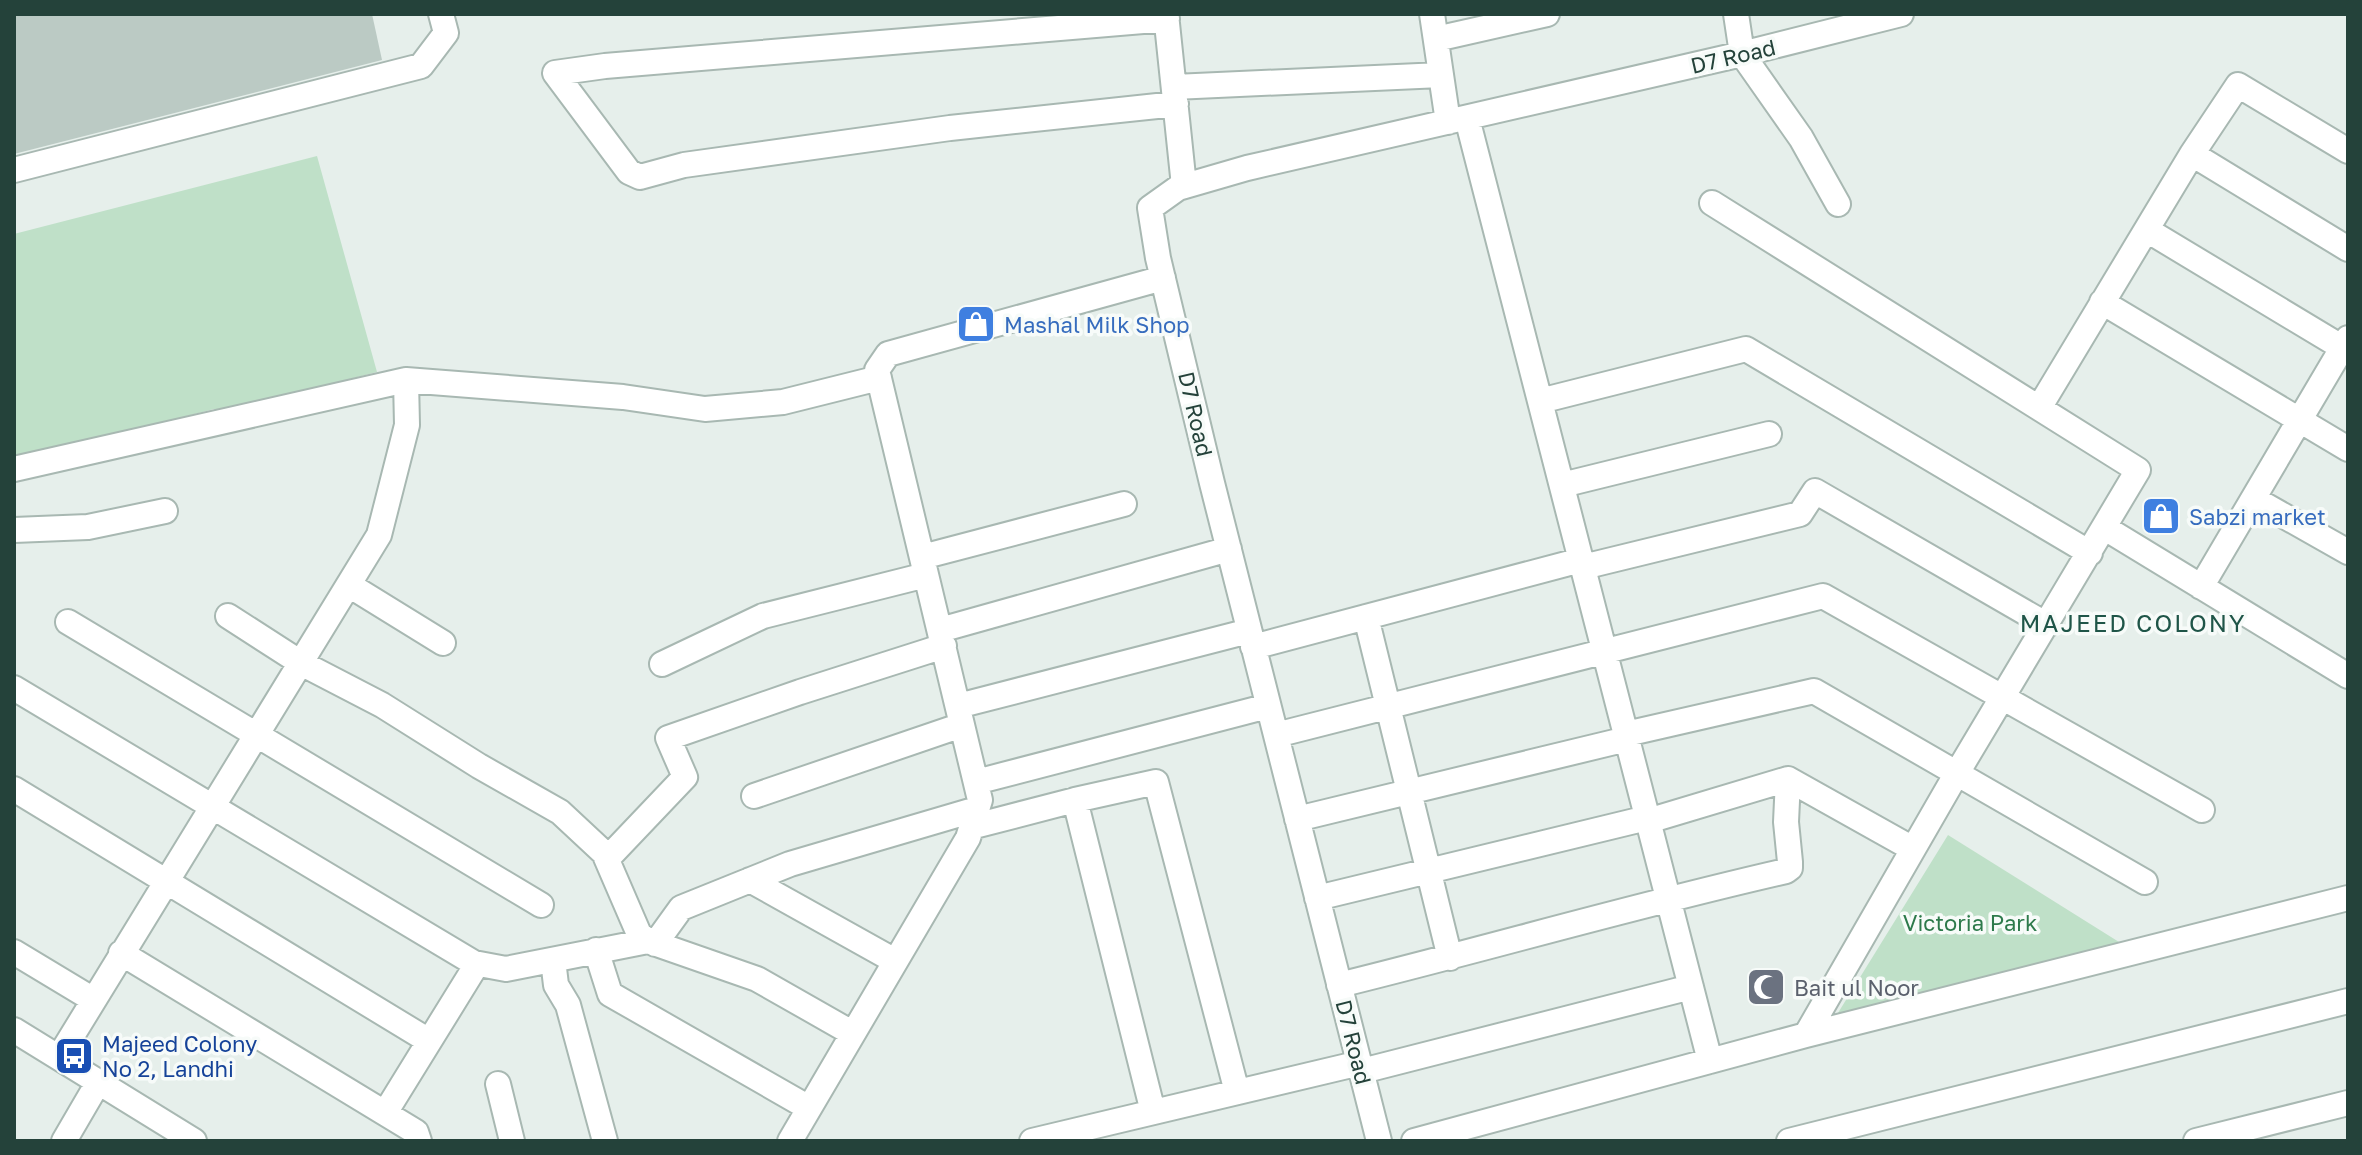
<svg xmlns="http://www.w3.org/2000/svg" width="2362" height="1155" font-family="'Golos Text',sans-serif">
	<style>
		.green { fill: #bfe0c8 }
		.building { fill: #bbcac4 }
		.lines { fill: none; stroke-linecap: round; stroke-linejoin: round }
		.minor-casing { stroke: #a8b8b2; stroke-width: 28 }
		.minor { stroke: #fff; stroke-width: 24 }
		.labels { text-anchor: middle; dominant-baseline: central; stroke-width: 7; stroke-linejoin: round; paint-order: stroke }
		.street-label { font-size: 22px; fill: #24423a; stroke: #f7fbf9 }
		.shop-label { font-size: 22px; fill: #366cbe; stroke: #f7fbf9; text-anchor: start }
		.park-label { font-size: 22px; fill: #2d7a4b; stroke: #f7fbf9 }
		.worship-label { font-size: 22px; fill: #5b616d; stroke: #f7fbf9; text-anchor: start }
		.transit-label { font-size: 22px; fill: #164399; stroke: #f7fbf9; text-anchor: start }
		.neighbourhood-label { font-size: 24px; letter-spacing: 2px; fill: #1f5548; stroke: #f7fbf9 }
	</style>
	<rect width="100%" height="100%" fill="#e6efeb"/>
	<path class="green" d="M 317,156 L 377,372 L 217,413 L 214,409 L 14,461 L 14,234 Z
		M 1948,835 L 2127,947 L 1833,1021 Z"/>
	<path class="building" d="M 14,14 L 372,14 L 382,60 L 14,154 Z"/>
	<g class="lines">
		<g class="minor-casing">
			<path id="minor" d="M 1166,14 L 1184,186
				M 1432,14 L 1448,122
				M 1736,14 L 1742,54 L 1801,138 L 1838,204
				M 1167,19 L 605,66 L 555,73 L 629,172 L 640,177 L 684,165 L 950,128 L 1176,104
				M 1436,39 L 1547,14
				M 1174,87 L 1441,75
				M 1467,118 L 1710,1061
				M 2192,154 L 2348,249
				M 14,170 L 421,66 L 446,33 L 441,14
				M 1712,203 L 2138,470 L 1957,773 L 1806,1035
				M 2147,230 L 2348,351
				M 2102,302 L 2348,449
				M 1540,401 L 1746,349 L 2090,553
				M 2039,408 L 2192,154 L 2238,85 L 2348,151
				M 14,469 L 406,380 L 623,397 L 705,409 L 783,402 L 879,378
				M 1562,485 L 1769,434
				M 2254,499 L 2348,552
				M 2105,528 L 2348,676
				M 14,530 L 88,527 L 165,511
				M 922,557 L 1124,504
				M 1583,567 L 1800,514 L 1815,491 L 2047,625
				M 349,585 L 443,643
				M 2201,587 L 2348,338
				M 228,616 L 301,663 L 382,705 L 479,766 L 560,812 L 604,853 L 639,934 L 648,941 L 757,979 L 852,1033
				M 1366,617 L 1450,958
				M 68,622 L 541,905
				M 940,630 L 1229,549
				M 1253,647 L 1581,560
				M 662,664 L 763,616 L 926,575
				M 14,688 L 474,963 L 506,969 L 648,941
				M 958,706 L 1249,631
				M 1626,734 L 1814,691 L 2145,882
				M 1276,735 L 1823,596 L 2202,810
				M 976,782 L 1268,706
				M 14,789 L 429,1041
				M 754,796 L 962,725
				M 1075,800 L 1156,782 L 1237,1092
				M 1297,819 L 1627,739
				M 1648,821 L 1788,779 L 1913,849
				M 971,827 L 1075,800 L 1153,1112
				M 607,859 L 685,777 L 668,738 L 800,692 L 944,646
				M 750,880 L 895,961
				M 1317,898 L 1647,818
				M 655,944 L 681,908 L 790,864 L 977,809
				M 596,950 L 610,994 L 809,1108
				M 14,952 L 92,999
				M 121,953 L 416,1132 L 419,1141
				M 553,960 L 556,985 L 568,1005 L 605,1141
				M 1339,985 C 1489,948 1636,905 1786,871 L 1790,868 L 1790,862 L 1786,822 L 1788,779
				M 14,1030 L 194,1141
				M 59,1057 L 379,535 L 407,425 L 406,380
				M 1362,1071 L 1691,987
				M 498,1084 L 512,1141
				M 385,1113 L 477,964
				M 64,1141 L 99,1081
				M 790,1141 L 968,838 L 980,800 L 877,370 L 888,354 L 1163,278
				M 1032,1141 L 1360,1063
				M 1379,1141 L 1212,483 L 1158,258 L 1150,208 L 1178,188 L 1247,168 L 1742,54 L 1901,14
				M 1414,1141 L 1806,1035 L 2348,898
				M 1789,1141 L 2348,1001
				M 2196,1141 L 2348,1103"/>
		</g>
		<use href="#minor" class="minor"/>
	</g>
	<defs>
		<g id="shop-square" transform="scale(2)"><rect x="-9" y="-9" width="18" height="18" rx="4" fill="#3f7fe0" stroke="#f7fbf9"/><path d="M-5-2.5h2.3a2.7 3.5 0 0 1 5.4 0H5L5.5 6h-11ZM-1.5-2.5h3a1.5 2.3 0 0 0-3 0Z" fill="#fff"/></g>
		<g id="mosque-square" transform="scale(2)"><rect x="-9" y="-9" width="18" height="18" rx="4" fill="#6b7280" stroke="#f7fbf9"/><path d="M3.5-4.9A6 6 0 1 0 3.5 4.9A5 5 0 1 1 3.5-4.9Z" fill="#fff"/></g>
		<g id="bus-square" transform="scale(2)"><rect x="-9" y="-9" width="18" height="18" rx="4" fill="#1a4fb4" stroke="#f7fbf9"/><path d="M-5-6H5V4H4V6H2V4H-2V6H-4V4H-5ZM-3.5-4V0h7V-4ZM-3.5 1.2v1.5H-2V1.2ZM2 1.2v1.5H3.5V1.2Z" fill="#fff"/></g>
	</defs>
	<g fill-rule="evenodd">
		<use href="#shop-square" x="976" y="324"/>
		<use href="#shop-square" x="2161" y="516"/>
		<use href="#mosque-square" x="1766" y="987"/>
		<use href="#bus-square" x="74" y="1056"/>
	</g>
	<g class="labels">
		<g class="street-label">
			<text transform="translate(1733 56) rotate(-13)">D7 Road</text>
			<text transform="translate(1196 414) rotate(77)">D7 Road</text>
			<text transform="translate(1354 1042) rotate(76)">D7 Road</text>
		</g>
		<g class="shop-label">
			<text x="1004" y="324">Mashal Milk Shop</text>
			<text x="2189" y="516">Sabzi market</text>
		</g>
		<g class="park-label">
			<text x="1970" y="922">Victoria Park</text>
		</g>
		<g class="worship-label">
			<text x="1794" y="987">Bait ul Noor</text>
		</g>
		<g class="transit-label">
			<text x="102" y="1043">Majeed Colony<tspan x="102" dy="25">No 2, Landhi</tspan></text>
		</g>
		<g class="neighbourhood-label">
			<text x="2133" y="622">MAJEED COLONY</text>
		</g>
	</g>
	<rect width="2362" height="1155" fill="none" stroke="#24423a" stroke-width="32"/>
</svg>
